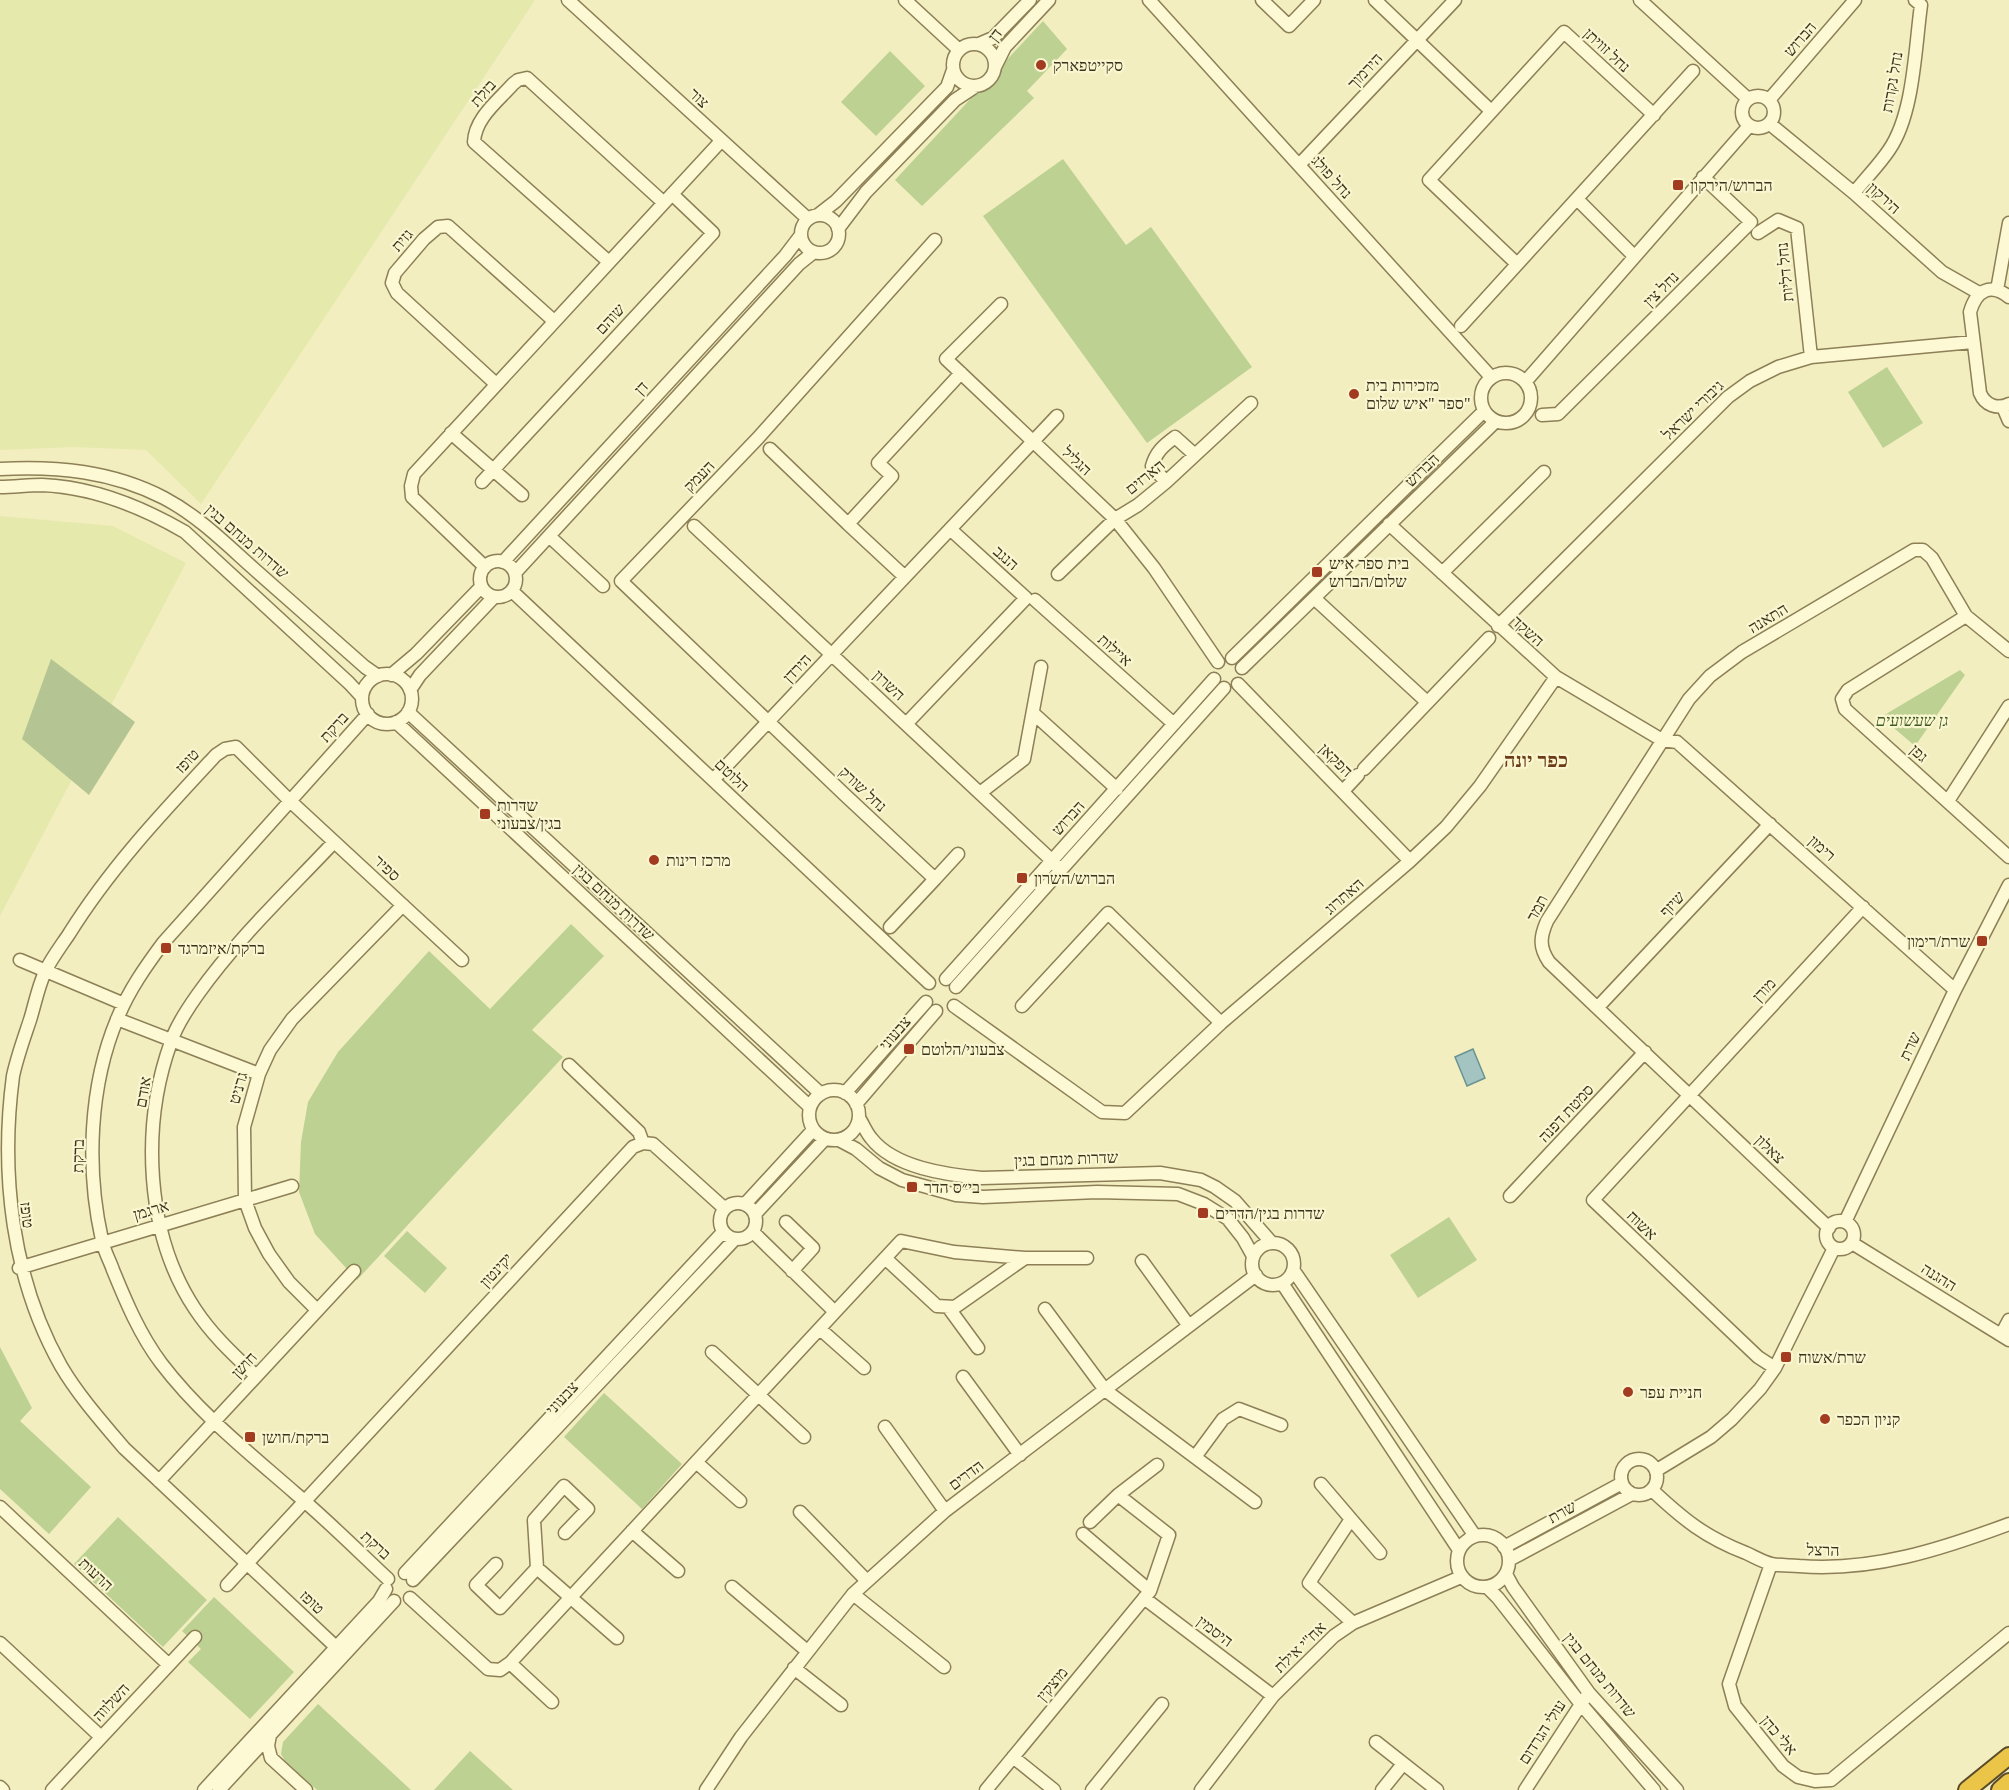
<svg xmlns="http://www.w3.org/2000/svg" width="2009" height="1790" font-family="'Times New Roman',Heebo,serif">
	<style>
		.farmland { fill: #e5e9ac }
		.green { fill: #bcd192 }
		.cemetery { fill: #b4c593 }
		.water { fill: #a3c4c1; stroke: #699391; stroke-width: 1.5 }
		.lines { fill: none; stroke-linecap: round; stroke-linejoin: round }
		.minor-casing { stroke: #8d7f56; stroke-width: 15 }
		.highway-casing { stroke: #5a4b2b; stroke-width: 20 }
		.minor { stroke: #fcf9d4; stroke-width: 12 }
		.highway { stroke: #eac548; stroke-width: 16 }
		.poi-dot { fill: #a23b20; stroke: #f9f6d0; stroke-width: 2 }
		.labels { text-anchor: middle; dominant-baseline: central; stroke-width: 4.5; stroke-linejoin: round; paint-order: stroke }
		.street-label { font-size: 16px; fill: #3b321c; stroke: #f9f6d0 }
		.poi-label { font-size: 16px; fill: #3b321c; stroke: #f9f6d0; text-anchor: start }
		.park-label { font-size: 16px; font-style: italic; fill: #3f5920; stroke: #f9f6d0 }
		.quarter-label { font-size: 20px; font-weight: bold; fill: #6c3b17; stroke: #f9f6d0 }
	</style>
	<rect width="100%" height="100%" fill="#f2eec0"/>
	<path class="farmland" d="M 0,0 L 535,0 L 201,504 L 146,450 L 72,447 L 0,450 Z
		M 0,516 L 113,526 L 186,563 L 0,916 Z"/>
	<path class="green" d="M 1043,21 L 1067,49 L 1027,91 L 1034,98 L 922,206 L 895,180 Z
		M 890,51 L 925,86 L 876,136 L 841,102 Z
		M 1063,159 L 1126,245 L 1151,227 L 1252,367 L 1147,443 L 983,216 Z
		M 1887,367 L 1923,423 L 1883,448 L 1848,392 Z
		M 1960,670 L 1965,675 L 1915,746 L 1881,717 Z
		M 571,924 L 604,956 L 532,1030 L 563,1057 L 357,1280 L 315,1234 L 299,1192 L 301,1142 L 308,1102 L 338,1052 L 429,951 L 490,1009 Z
		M 1449,1217 L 1477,1260 L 1418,1298 L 1390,1255 Z
		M 407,1231 L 447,1268 L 425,1293 L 384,1256 Z
		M 0,1347 L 32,1408 L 20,1421 L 91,1487 L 49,1534 L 0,1489 Z
		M 604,1393 L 682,1464 L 642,1509 L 564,1437 Z
		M 118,1517 L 207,1600 L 163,1647 L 74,1564 Z
		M 214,1597 L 294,1672 L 250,1719 L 188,1662 L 201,1649 L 182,1631 Z
		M 318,1704 L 411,1790 L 317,1790 L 285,1761 L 281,1754 L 283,1742 Z
		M 470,1751 L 513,1790 L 434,1790 Z"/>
	<path class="cemetery" d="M 51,659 L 135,722 L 89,795 L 22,739 Z"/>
	<path class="water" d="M 1473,1049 L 1485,1078 L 1467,1086 L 1455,1057 Z"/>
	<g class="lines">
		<g class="minor-casing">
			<path id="minor" d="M 568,0 L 808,219
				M 905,0 L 959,50
				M 1149,0 L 1491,377
				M 1262,0 L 1289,26 L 1314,0
				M 1375,0 L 1491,111
				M 1640,0 L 1748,99
				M953 65a21 21 0 1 1 42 0a21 21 0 1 1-42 0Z
				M 979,44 L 993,38 L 1030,0
				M 995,67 L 1005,47 L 1049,0
				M1742 112a16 16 0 1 1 32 0a16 16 0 1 1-32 0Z
				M 1769,100 L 1855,0
				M 1770,124 L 1854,193 L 1942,272 L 1979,293
				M 1299,165 L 1455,0
				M 1854,193 C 1865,179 1879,165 1889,150 C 1914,114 1915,48 1921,5 L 1915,0
				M 1577,199 L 1634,256
				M 818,215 L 836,201 L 947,87 L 953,70
				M801 234a19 19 0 1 1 38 0a19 19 0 1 1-38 0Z
				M 838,229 L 866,192 L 955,100 L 976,86
				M 1758,233 L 1778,220 L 1797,228 L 1811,357
				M 609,262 L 474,142 C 475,118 498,101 513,84 L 518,80 L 527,78 L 664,203
				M 1517,264 L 1429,180 L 1564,32 L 1654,115
				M 1997,290 L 2009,223
				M 2009,297 C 1990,282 1976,291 1970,312 L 1980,393 C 1985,405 1997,410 2009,404
				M 1001,304 L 946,359 L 1115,519 L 1154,568 L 1218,662
				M 1461,326 L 1693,71
				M1481 398a25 25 0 1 1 50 0a25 25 0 1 1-50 0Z
				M 1526,381 L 1749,126
				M 496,384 L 397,293 L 392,283 L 395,273 L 424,239 L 438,227 L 448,226 L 554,321
				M 2003,407 L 2009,421
				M 1542,415 L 1558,414 L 1751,222 L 1703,177
				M 451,433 L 522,495
				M 770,449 L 848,524
				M 0,469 C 57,466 112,471 164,498 C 198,516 224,542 253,568 C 290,601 328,634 365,667 L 378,676
				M 482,482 L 713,233 L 672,194
				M 1166,482 L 1152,466 C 1156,452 1163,446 1175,437 L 1195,455
				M 0,487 C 14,487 28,485 42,485 C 93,487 142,507 185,532 L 349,683 L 362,697
				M 1389,524 L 1556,677 L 1662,740 L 1677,742 L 1955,990
				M 694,526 L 1061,869
				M 549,536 L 603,586
				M480 579a18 18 0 1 1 36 0a18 18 0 1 1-36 0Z
				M 503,562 L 785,256 L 801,235
				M 485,567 L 412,497 L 411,486 L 414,474 L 721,141
				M 515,573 L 799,264 L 814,252
				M 1442,573 L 1544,472
				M 1058,574 L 1115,519 L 1138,505 L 1166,482 L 1251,403
				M 905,577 L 848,524 L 892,476 L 878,463 L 961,373
				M 512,591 L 929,983
				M 1314,598 L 1427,702
				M 1035,600 L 1174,724
				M 1966,616 L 1848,690 L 1842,699 L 1845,709 L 2009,857
				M 1498,626 L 1728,397 L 1750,381 L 1778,367 L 1811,357 L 1973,342
				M 1232,658 L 1484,411
				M 1242,668 L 1496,421
				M362 699a25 25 0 1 1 50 0a25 25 0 1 1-50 0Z
				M 391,675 L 416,654 L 481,587
				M 1238,684 L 1410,861
				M 410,690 L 420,675 L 494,597
				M 408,712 L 821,1094
				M 1033,713 L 1117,789
				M 368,714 L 163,943 C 146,966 129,990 118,1017 C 89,1085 86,1169 102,1240 C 104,1251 110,1261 113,1270 C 126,1302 140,1335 161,1363 C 199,1413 248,1452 295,1493 C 327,1520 357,1550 388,1579
				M 396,722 L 810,1107
				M 906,724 L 1026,598 L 950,529
				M 1364,769 L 1489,638
				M 713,780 L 1057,416
				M 1343,791 L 1358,775
				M 980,793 L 1024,759 L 1041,667
				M 1948,801 L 2009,706
				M 935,879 L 958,854
				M 890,927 L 935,879 L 845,795 L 621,581 L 758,438 L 935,240
				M 20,960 L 124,1004
				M 946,979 L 1214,679
				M 956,987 L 1224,688
				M 954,1006 L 1102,1112 L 1125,1113 L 1221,1023 L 1410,861 L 1446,827 L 1480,786 L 1556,677
				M 1022,1006 L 1108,913 L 1221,1023
				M 1598,1007 L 1770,824
				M 117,1019 L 259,1074
				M 569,1065 L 639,1132 L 643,1143
				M809 1115a25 25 0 1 1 50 0a25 25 0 1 1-50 0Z
				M 845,1093 L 926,1002
				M 856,1104 L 936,1011
				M 859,1118 C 863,1124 866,1132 871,1138 C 894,1168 948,1175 982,1178 L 1160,1173 L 1201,1180 L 1215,1187 L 1235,1201 L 1271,1242
				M 839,1140 L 856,1149 L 879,1168 L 902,1180 L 956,1195 L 983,1197 L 1097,1192 L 1178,1194 L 1204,1204 L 1228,1219 L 1243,1238 L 1253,1256
				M 1510,1196 L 1645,1052
				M720 1221a18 18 0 1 1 36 0a18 18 0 1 1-36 0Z
				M 745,1204 L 813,1130
				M 755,1214 L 825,1139
				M1826 1235a14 14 0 1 1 28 0a14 14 0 1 1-28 0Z
				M 786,1222 L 813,1248 L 792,1271
				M 1845,1222 L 1955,990 L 2009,885
				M 1829,1228 L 1549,962 C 1539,947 1540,937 1547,921 L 1689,699 L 1710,676 L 1742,652 L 1914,550 L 1923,550 L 1932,558 L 1966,616 L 2009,651
				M1252 1264a21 21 0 1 1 42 0a21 21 0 1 1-42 0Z
				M 1852,1243 L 2009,1340
				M 885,1258 L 937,1306 L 955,1307 L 1025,1258
				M 1142,1261 L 1189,1326
				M 19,1268 L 292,1186
				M 1294,1271 L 1475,1536
				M 1282,1283 L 1459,1550
				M 948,1307 L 978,1348
				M 1045,1309 L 1105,1390 L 1255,1502
				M 317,1310 L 289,1282 L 269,1254 L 255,1228 L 245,1200 L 244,1127 L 259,1074 L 270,1050 L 292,1019 L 403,905
				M 835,1312 L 901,1241 L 954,1252 L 1025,1258 L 1087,1258
				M 820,1329 L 864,1368
				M 2001,1335 L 2009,1320
				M 712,1352 L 804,1437
				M 1775,1368 L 1758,1357 L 1593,1200 L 1863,907
				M 256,1376 C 234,1355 212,1335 195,1309 C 145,1234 141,1125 171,1042 C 176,1026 188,1008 198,994 C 237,939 288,891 334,842
				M 963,1377 L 1020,1455
				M 885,1427 L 945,1511
				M 1195,1457 L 1223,1419 L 1239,1409 L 1281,1425
				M1621 1477a18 18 0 1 1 36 0a18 18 0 1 1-36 0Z
				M 696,1462 L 740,1501
				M 1657,1470 L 1711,1437 L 1732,1419 L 1760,1389 L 1775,1368 L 1834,1248
				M 159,1481 L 354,1271
				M 1321,1484 L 1380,1553
				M 1652,1490 C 1684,1520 1705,1537 1746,1553 C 1755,1557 1763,1562 1772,1564 C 1781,1566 1791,1565 1799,1566 C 1872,1572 1942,1549 2009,1524
				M 1118,1495 L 1169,1535 L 1150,1591
				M 0,1507 L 169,1665
				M 800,1512 L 867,1581
				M 1351,1519 L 1309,1583 L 1353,1623
				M 1090,1522 L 1118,1495 L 1157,1465
				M 632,1531 L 678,1571
				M1457 1561a26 26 0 1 1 52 0a26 26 0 1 1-52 0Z
				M 1504,1547 L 1622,1483
				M 1509,1560 L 1632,1494
				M 496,1564 L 476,1585 L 500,1608 L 537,1568 L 617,1638
				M 1771,1564 L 1729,1684 L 1735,1706 L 1783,1766 L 1798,1777 L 1815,1781 L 1831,1780 L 2009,1633
				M 537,1568 L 534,1520 L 564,1486 L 588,1509 L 565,1533
				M 405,1573 L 723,1232
				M 1506,1574 L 1513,1587 L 1589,1693 L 1677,1790
				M 413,1580 L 735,1239
				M 227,1585 L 633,1147 L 643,1143 L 653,1144 L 724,1208
				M 732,1587 L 807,1651
				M 1488,1588 L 1498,1598 L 1580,1703 L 1654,1790
				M 853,1594 L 944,1667
				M 410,1598 L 488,1669 L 500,1670 L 510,1663 L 835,1312 L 753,1232
				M 1144,1598 L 1273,1696
				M 0,1643 L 101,1737
				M 337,1648 L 124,1448 C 102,1422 78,1395 61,1366 C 12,1279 0,1174 13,1076 C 17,1057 24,1038 30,1020 C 35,1004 38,987 45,972 C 51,959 61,946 69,934 C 110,868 163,812 216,755 L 225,749 L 236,747 L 289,800 L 462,960
				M 510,1663 L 552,1702
				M 794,1668 L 841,1705
				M 270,1735 L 268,1746 L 271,1758 L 306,1790
				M 1376,1742 L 1437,1790
				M 1013,1757 L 1054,1790
				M 0,1787 L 3,1790
				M 52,1790 L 195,1637
				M 204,1790 L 379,1601 L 386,1589
				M 219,1790 L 394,1601
				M 706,1790 L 741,1737 L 853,1594 L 945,1511 L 1256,1275
				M 986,1790 L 1150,1591 L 1083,1534
				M 1092,1790 L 1162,1704
				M 1201,1790 L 1273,1696 L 1334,1636 L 1353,1623 L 1461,1577
				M 1382,1790 L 1403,1764
				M 1525,1790 L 1585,1698"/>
		</g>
		<g class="highway-casing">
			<path id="highway" d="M 1967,1790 L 2009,1756
				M 2000,1790 L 2009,1782"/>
		</g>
		<use href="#minor" class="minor"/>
		<use href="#highway" class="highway"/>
	</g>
	<g class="poi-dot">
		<circle cx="1041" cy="65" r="6"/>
		<rect x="1672" y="179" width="12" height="12" rx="3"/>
		<circle cx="1354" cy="394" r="6"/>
		<rect x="1311" y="566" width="12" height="12" rx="3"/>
		<rect x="479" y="808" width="12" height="12" rx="3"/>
		<circle cx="654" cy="860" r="6"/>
		<rect x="1016" y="872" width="12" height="12" rx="3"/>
		<rect x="1976" y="935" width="12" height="12" rx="3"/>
		<rect x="160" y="942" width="12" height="12" rx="3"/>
		<rect x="903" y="1043" width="12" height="12" rx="3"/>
		<rect x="906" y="1181" width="12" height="12" rx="3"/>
		<rect x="1197" y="1207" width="12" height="12" rx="3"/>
		<rect x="1780" y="1351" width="12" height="12" rx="3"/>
		<circle cx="1628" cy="1392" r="6"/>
		<circle cx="1825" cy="1419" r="6"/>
		<rect x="244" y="1431" width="12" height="12" rx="3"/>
	</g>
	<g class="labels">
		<g class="street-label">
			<text transform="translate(995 35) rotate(-53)">דן</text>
			<text transform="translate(1800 39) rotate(-49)">הברוש</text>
			<text transform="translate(1607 50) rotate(43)">נחל זוויתן</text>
			<text transform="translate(1365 71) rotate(-47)">הירמוך</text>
			<text transform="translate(1892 82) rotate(-80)">נחל נקרות</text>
			<text transform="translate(483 93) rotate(-49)">בזלת</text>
			<text transform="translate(699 98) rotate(43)">צור</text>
			<text transform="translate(1332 177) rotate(48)">נחל פולג</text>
			<text transform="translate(1884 198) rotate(42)">הירקון</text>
			<text transform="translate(402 240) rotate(-49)">גזית</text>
			<text transform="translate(1785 272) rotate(-96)">נחל דליות</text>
			<text transform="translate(1661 289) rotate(-45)">נחל צין</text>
			<text transform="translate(610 319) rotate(-47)">שוהם</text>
			<text transform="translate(641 388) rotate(-47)">דן</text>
			<text transform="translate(1693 410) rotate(-44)">גיבורי ישראל</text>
			<text transform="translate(1077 461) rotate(43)">הגליל</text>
			<text transform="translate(1422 470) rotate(-44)">הברוש</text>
			<text transform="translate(699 476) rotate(-46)">העמק</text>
			<text transform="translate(1145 477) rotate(-39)">הארזים</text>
			<text transform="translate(247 541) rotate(41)">שדרות מנחם בגין</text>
			<text transform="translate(1006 558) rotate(42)">הנגב</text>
			<text transform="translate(1768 618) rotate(-31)">התאנה</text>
			<text transform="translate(1528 631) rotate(42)">השקד</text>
			<text transform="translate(1115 650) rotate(42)">איילות</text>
			<text transform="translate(797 668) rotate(-47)">הירדן</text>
			<text transform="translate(889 685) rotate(43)">השרון</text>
			<text transform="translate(334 727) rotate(-48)">ברקת</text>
			<text transform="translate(1919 753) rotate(42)">גפן</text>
			<text transform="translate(1336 760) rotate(45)">הפקאן</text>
			<text transform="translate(187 761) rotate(-47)">טופז</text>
			<text transform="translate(732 775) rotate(43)">הלוטם</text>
			<text transform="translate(863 789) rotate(43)">נחל שורק</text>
			<text transform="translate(1068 818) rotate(-48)">הברוש</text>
			<text transform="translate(1822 848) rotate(42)">רימון</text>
			<text transform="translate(387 868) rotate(43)">ספיר</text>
			<text transform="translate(1344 896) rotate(-41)">האתרוג</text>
			<text transform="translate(614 902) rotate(43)">שדרות מנחם בגין</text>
			<text transform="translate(1672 904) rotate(-47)">שיזף</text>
			<text transform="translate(1537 908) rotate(-62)">תמר</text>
			<text transform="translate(1764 990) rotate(-47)">מורן</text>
			<text transform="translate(895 1033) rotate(-49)">צבעוני</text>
			<text transform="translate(1910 1046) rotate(-65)">שרת</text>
			<text transform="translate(238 1088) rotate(-74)">גרניט</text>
			<text transform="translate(143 1092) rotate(-80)">אודם</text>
			<text transform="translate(1566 1113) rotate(-47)">סמטת דפנה</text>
			<text transform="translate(1770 1149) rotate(44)">צאלון</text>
			<text transform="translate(78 1156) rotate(-89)">ברקת</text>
			<text transform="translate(1066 1159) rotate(-2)">שדרות מנחם בגין</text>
			<text transform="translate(151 1210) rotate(-16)">ארגמן</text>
			<text transform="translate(27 1215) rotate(83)">טופז</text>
			<text transform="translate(1642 1225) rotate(44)">אשוח</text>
			<text transform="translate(496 1270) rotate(-47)">יקינטון</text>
			<text transform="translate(1939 1277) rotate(32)">ההגנה</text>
			<text transform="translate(244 1365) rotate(-47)">חושן</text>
			<text transform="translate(562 1398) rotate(-47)">צבעוני</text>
			<text transform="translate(966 1475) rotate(-37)">הדרים</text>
			<text transform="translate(1562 1512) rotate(-29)">שרת</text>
			<text transform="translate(376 1545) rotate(43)">ברקת</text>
			<text transform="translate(1823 1550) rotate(1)">הרצל</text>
			<text transform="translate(96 1574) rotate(43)">הרעות</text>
			<text transform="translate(312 1602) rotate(43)">טופז</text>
			<text transform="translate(1215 1631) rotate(37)">היסמין</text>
			<text transform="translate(1300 1647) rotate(-44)">אח"י אילת</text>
			<text transform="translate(1600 1675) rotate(51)">שדרות מנחם בגין</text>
			<text transform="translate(1052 1684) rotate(-50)">מוצקין</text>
			<text transform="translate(111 1702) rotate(-47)">השלווה</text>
			<text transform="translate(1542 1732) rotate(-57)">עולי הגרדום</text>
			<text transform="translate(1779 1735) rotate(50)">אלי כהן</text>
		</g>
		<g class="poi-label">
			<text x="1053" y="65">סקייטפארק</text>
			<text x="1690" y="185">הברוש/הירקון</text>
			<text x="1366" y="385">מזכירות בית<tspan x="1366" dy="18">ספר "איש שלום"</tspan></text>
			<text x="1329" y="563">בית ספר איש<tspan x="1329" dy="18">שלום/הברוש</tspan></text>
			<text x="497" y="805">שדרות<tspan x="497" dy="18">בגין/צבעוני</tspan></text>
			<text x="666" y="860">מרכז רינות</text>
			<text x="1034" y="878">הברוש/השרון</text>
			<text x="1970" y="941" text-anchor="end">שרת/רימון</text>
			<text x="178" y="948">ברקת/איזמרגד</text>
			<text x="921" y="1049">צבעוני/הלוטם</text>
			<text x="924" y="1187">בי״ס הדר</text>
			<text x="1215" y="1213">שדרות בגין/הדרים</text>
			<text x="1798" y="1357">שרת/אשוח</text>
			<text x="1640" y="1392">חניית עפר</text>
			<text x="1837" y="1419">קניון הכפר</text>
			<text x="262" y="1437">ברקת/חושן</text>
		</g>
		<g class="park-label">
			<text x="1912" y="720">גן שעשועים</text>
		</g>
		<g class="quarter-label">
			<text x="1536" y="760">כפר יונה</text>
		</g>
	</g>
</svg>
